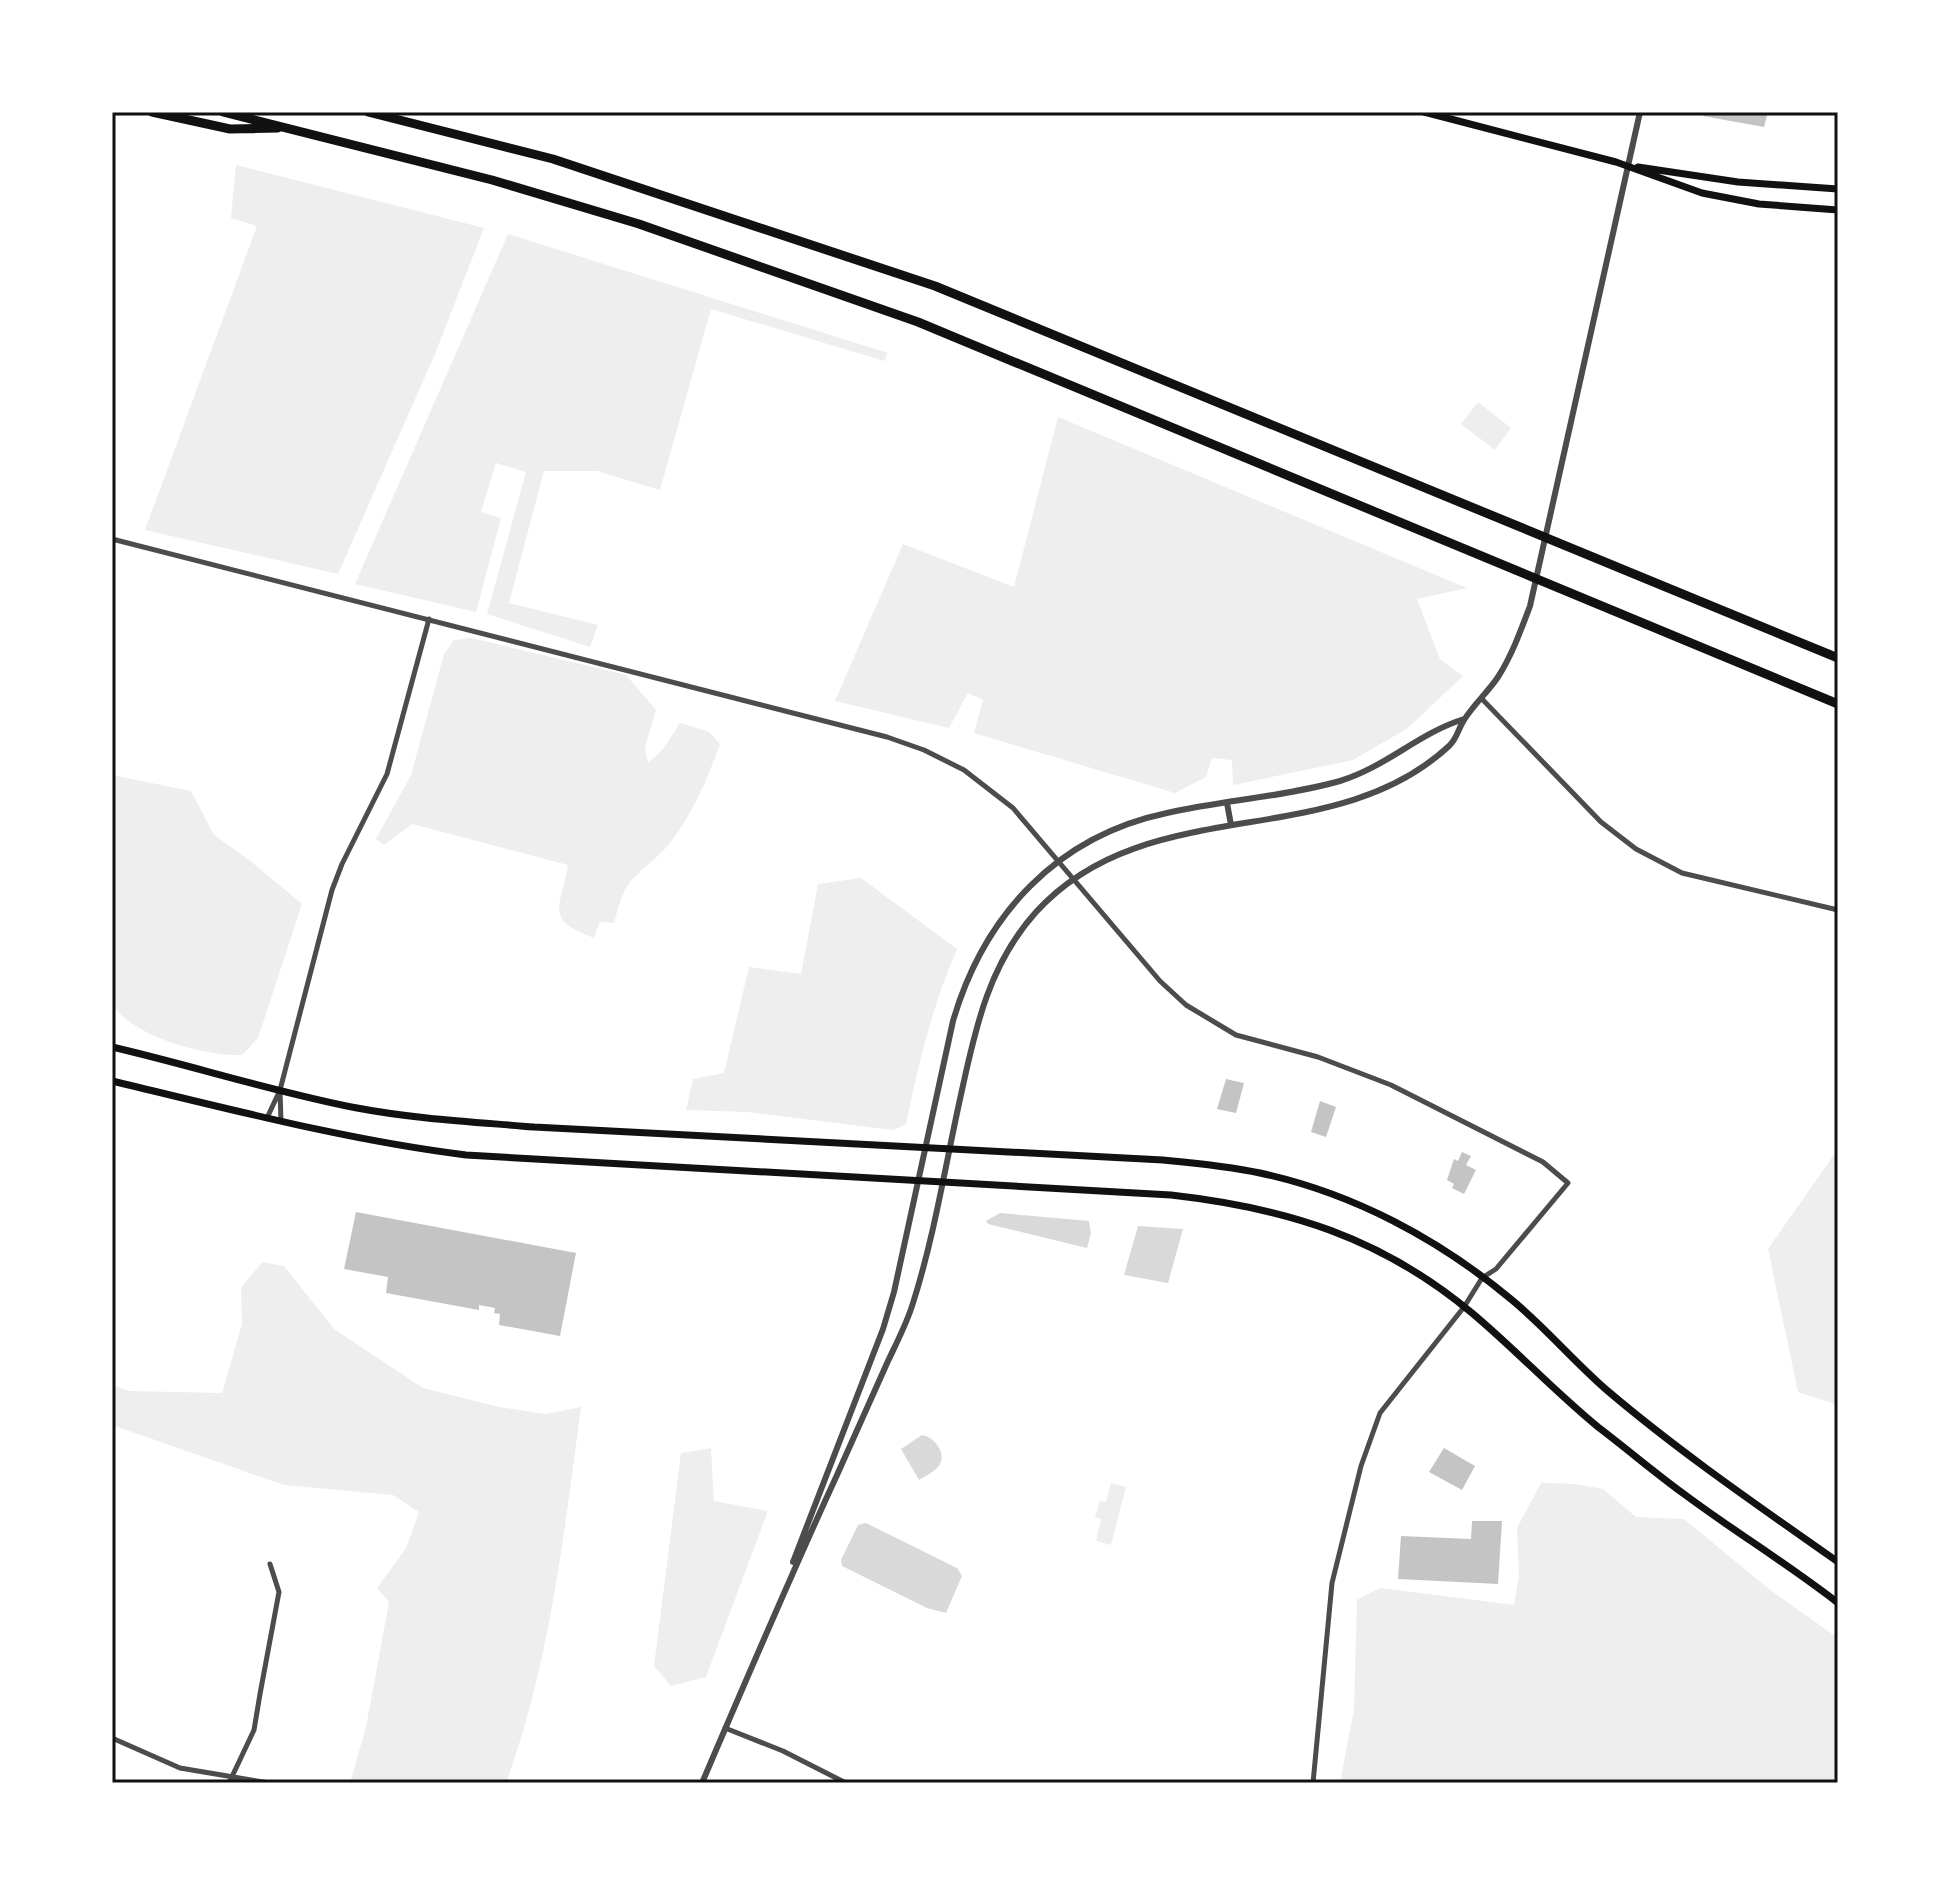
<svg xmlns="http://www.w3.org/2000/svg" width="1950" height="1895" font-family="Helvetica,sans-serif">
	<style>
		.green { fill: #eee }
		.water { fill: #d9d9d9 }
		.building { fill: #c4c4c4 }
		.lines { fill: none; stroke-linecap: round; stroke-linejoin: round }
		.minor { stroke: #4c4c4c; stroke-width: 5 }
		.tertiary { stroke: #4c4c4c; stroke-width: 6 }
		.secondary { stroke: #111; stroke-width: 7 }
		.motorway { stroke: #111; stroke-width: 9 }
		.neatline { fill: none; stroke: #111; stroke-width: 3 }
	</style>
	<rect width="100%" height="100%" fill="#fff"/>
	<path class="green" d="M 236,165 L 484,228 L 435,354 L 338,574 L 145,530 L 257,226 L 231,218 Z
		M 508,234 L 888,353 L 884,361 L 711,309 L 660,490 L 597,471 L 544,471 L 509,603 L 598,625 L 590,647 L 487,614 L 526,472 L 496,463 L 481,512 L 501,518 L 476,612 L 355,584 Z
		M 1478,402 L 1511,428 L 1495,450 L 1461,424 Z
		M 1058,417 L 1467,588 L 1417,599 L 1440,659 L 1463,676 L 1408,728 L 1353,760 L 1233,785 L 1232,760 L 1212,758 L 1206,777 L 1175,793 L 974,733 L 983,700 L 968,693 L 949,728 L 835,701 L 903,544 L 1014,587 Z
		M 472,638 L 626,675 L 656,710 L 645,747 L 648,763 L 663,749 L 680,723 L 709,732 L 720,744 C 707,780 693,813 670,843 C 658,858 641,869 630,882 C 621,894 618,909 614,923 L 600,922 L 594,938 C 543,920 561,907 568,865 L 412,824 L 384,845 L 376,839 L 411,775 L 444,654 L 454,640 Z
		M 112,775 L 191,791 L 214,835 L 248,859 L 302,904 L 258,1038 L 242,1055 C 207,1057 129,1036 112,1003 Z
		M 861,878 L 957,949 C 932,1006 919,1063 906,1124 L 893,1130 L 747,1112 L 686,1110 L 693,1079 L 724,1073 L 749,967 L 801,974 L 818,884 Z
		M 1838,1149 L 1838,1405 L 1798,1392 L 1768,1249 Z
		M 262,1262 L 284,1266 L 334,1329 L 423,1388 L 499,1407 L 546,1414 L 581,1407 C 564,1533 550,1663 506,1783 L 350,1783 L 366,1727 L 389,1602 L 377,1588 L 406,1548 L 419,1512 L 393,1495 L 284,1485 L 112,1425 L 112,1385 L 129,1391 L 222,1393 L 242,1324 L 241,1288 Z
		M 711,1448 L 714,1501 L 768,1511 L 706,1677 L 671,1686 L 654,1666 L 681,1453 Z
		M 1111,1483 L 1126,1487 L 1111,1545 L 1096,1541 L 1101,1519 L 1095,1517 L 1100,1501 L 1106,1502 Z
		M 1541,1483 L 1575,1484 L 1603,1489 L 1636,1517 L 1684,1519 L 1769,1589 L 1838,1638 L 1838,1783 L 1340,1783 L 1354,1709 L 1357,1600 L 1380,1588 L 1514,1605 L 1519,1576 L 1517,1528 Z"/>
	<path class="water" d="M 1000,1213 L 1089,1221 L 1091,1233 L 1087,1248 L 988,1224 L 986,1221 Z
		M 1138,1226 L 1183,1229 L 1168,1283 L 1124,1275 Z
		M 922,1435 C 936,1437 949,1457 937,1468 C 932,1473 925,1476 919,1480 L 901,1449 Z
		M 866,1523 L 957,1568 L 962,1576 L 946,1613 L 927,1608 L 842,1566 L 841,1560 L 858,1525 Z"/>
	<path class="building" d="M 1705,112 L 1768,112 L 1764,127 L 1703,116 Z
		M 1226,1079 L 1244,1083 L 1236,1113 L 1217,1109 Z
		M 1320,1101 L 1336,1107 L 1326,1137 L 1311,1132 Z
		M 1462,1152 L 1471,1156 L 1466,1165 L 1476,1170 L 1464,1194 L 1452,1188 L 1454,1184 L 1447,1180 L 1454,1159 L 1458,1161 Z
		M 356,1212 L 576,1253 L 560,1336 L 499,1325 L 500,1314 L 494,1313 L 495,1308 L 479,1305 L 479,1310 L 386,1293 L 388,1277 L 344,1269 Z
		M 1444,1448 L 1475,1466 L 1462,1490 L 1429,1472 Z
		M 1472,1521 L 1502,1521 L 1498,1584 L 1398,1579 L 1401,1536 L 1471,1539 Z"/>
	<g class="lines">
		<path class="minor" d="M 112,539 L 887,737 L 924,750 L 964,770 L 1013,808 L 1160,981 L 1186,1005 L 1236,1035 L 1318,1057 L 1391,1085 L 1543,1162 L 1568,1183 L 1496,1269 L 1482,1278 L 1464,1307 L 1380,1413 L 1361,1466 L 1332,1583 L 1313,1783
			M 1482,699 L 1601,822 L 1636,849 L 1682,873 L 1838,910
			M 280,1091 L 281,1121
			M 267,1118 L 280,1090 L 332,890 L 342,864 L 387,774 L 429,619
			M 725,1728 L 783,1751 L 846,1783
			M 112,1738 L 180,1768 L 269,1783
			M 229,1783 L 254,1730 L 260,1694 L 279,1592 L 270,1564"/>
		<path class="tertiary" d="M 1227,803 L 1231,825
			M 793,1562 L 883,1329 L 894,1292 L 953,1021 C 984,915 1057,836 1167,813 C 1224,800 1283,797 1340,781 C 1386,767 1419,733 1464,719
			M 702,1783 C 746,1680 790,1577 837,1475 C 854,1437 871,1399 888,1361 C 897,1342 907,1323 913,1303 C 935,1234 946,1161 962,1090 C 976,1025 990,963 1036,912 C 1148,789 1332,855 1449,746 C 1457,739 1458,729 1464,720 C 1474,704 1488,692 1498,677 C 1512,655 1521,630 1530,606 L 1640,112"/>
		<path class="secondary" d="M 1424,112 L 1616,162 L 1702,193 L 1759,204 L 1838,210
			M 1638,167 L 1738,182 L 1838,189
			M 112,1047 C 194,1066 274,1092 357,1108 C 415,1119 475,1122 534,1127 L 1163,1160 C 1195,1163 1228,1166 1260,1173 C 1353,1193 1439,1239 1512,1300 C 1546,1328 1575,1363 1609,1392 C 1681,1453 1760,1507 1838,1562
			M 112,1081 C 230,1109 346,1140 466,1155 L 1171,1195 C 1286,1208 1381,1237 1472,1313 C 1515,1349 1554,1391 1598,1427 C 1627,1449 1655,1473 1684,1494 C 1735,1532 1788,1564 1838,1603"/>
		<path class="motorway" d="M 152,112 L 230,129 L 278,128
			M 223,112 L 492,180 L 639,224 L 918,322 L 1838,704
			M 368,112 L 553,159 L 935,286 L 1838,658"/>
	</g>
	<rect width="1950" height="1895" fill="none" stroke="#ffffff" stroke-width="228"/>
	<rect x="114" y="114" width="1722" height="1667" class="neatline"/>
</svg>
